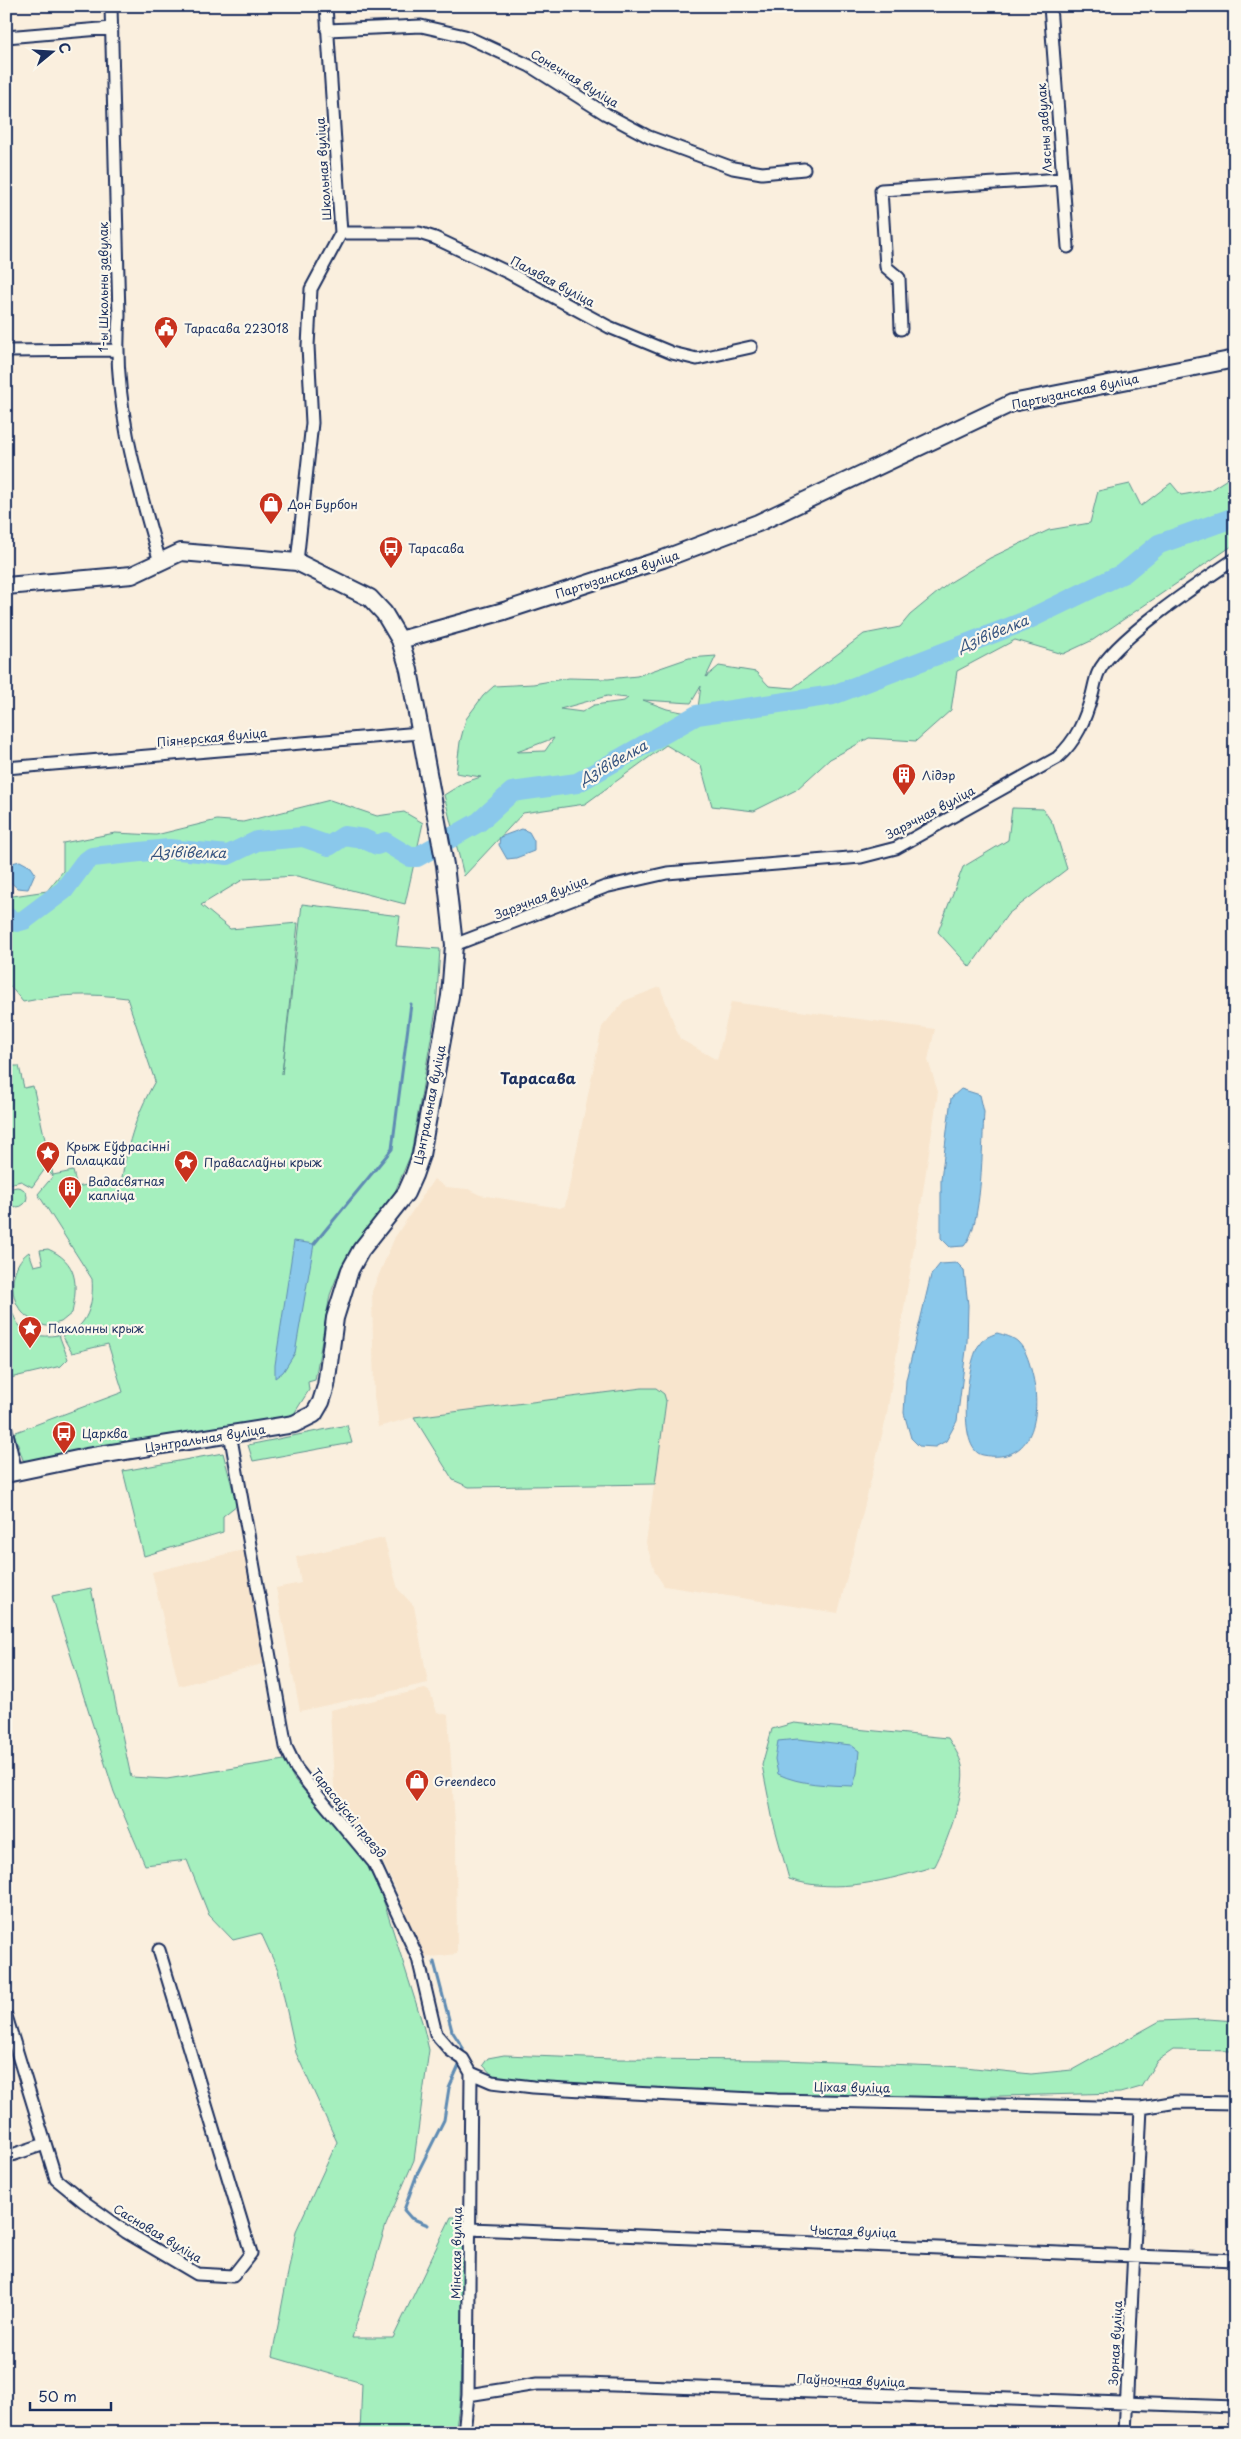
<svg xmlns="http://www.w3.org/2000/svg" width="1241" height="2439" font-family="'Playpen Sans',sans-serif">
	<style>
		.built { fill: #f8e5cd }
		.green { fill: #a5efbe; stroke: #608f8e; fill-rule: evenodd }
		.water { fill: #8ac8eb; stroke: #5e8bb3 }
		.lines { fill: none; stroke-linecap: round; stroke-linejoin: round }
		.stream { stroke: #5e8bb3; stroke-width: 3 }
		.river { stroke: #8ac8eb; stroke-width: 20 }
		.street-casing { stroke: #1b2f5e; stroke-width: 15 }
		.secondary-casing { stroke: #1b2f5e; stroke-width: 20 }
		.street { stroke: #fbf7ec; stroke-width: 11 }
		.secondary { stroke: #fbf7ec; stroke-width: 16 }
		.labels { text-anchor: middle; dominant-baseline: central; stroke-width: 4.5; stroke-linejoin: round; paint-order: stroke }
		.street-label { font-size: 12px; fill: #1b2f5e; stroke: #fbf7ec }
		.poi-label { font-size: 12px; fill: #1b2f5e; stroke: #fbf7ec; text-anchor: start }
		.water-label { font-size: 14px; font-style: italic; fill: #375581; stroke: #fbf7ec }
		.quarter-label { font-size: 15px; font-weight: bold; fill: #1b2f5e; stroke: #fbf7ec }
	</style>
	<rect width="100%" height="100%" fill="#faefde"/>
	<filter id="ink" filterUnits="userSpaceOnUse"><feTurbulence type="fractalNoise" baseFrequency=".02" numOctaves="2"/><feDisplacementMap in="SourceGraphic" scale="10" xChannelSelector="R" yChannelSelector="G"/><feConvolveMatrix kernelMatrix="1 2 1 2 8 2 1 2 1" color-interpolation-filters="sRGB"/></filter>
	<g filter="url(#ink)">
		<path class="built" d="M 660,987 L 680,1039 L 717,1060 L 731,1002 L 935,1029 L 928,1060 L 938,1092 L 920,1211 L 886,1419 L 838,1613 L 664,1586 L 655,1572 L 646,1543 L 666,1401 L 656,1389 L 642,1388 L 414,1417 L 378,1427 L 374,1396 L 372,1291 L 395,1237 L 434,1179 L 445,1187 L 468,1189 L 480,1195 L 560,1208 L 565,1206 L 602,1027 L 624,1001 Z
			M 384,1538 L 398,1589 L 414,1606 L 428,1683 L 300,1711 L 276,1588 L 301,1583 L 296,1557 Z
			M 243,1550 L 266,1663 L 179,1686 L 152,1572 Z
			M 425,1689 L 430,1692 L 437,1712 L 448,1715 L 456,1839 L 457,1954 L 423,1958 L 395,1887 L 381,1858 L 335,1803 L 330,1710 Z"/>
		<path class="green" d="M 1235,474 L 1235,544 L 1093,640 L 1063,654 L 1015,640 L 957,671 L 951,710 L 916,741 L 869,738 L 830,759 L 796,790 L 754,811 L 712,806 L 701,766 L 666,745 L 585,804 L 523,813 L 464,876 L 444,795 L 465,782 L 481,777 L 456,773 L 460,742 L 466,719 L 483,696 L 494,686 L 533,684 L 569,678 L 608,679 L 637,676 L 689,658 L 716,656 L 706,677 L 719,666 L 756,672 L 769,686 L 793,688 L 864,634 L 900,627 L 910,615 L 949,583 L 990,558 L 1049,530 L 1090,523 L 1098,491 L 1130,484 L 1141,506 L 1171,483 L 1181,495 L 1210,490 ZM 701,686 L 697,715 L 667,709 L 643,700 L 691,703 ZM 607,696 L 628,698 L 624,701 L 594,705 L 582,712 L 560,709 ZM 554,738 L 545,751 L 517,752 Z
			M 330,800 L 377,816 L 404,812 L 423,823 L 405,904 L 297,876 L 244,879 L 201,905 L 230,929 L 298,923 L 282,1074 L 302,904 L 400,916 L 396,946 L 440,949 L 436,1010 L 411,1154 L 394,1194 L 340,1269 L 330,1295 L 315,1380 L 308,1382 L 309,1390 L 292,1417 L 71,1458 L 56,1454 L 32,1461 L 23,1460 L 14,1433 L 16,1432 L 123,1392 L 108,1344 L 72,1353 L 62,1335 C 88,1329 94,1303 92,1279 L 38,1194 L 53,1176 L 45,1169 L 32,1187 L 21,1181 L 6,1185 L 6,1066 L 19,1066 L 24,1088 L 33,1086 L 53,1175 L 73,1171 L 77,1187 L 101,1182 L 120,1189 C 127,1146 134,1119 155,1081 L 127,998 C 88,993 63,994 23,1002 L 6,981 L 6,897 L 47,891 L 63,871 L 63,843 L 115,833 L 156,835 L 217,820 L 243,822 Z
			M 1012,808 L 1043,809 L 1053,824 L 1067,869 L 1008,914 L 970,967 L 938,932 L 963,867 L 1008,840 Z
			M7 1197a10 10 0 1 1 20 0a10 10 0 1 1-20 0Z
			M 48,1249 C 78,1262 78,1284 72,1313 L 61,1322 L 46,1326 C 37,1323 28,1319 22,1312 C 7,1295 11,1264 29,1252 L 34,1266 L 43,1264 L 40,1250 Z
			M 6,1287 C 13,1321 18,1341 59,1335 L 68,1359 L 61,1366 L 10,1378 L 10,1386 L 6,1385 Z
			M 642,1388 L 656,1388 L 664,1394 L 666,1401 L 655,1484 L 469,1487 L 453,1480 L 414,1417 Z
			M 347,1425 L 352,1443 L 253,1461 L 248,1445 Z
			M 223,1453 L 237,1505 L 223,1516 L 223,1532 L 144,1556 L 123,1471 Z
			M 91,1588 L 131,1777 L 167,1779 L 284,1760 L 294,1779 L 374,1871 L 423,2025 L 429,2050 L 414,2160 L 386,2225 L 352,2338 L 393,2338 L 451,2217 L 465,2217 L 460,2399 L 455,2433 L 360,2433 L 362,2383 L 272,2357 L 296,2231 L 337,2142 L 296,2053 L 278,1970 L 261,1933 L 233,1940 L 209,1915 L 187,1860 L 145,1865 L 114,1792 L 52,1596 Z
			M 794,1723 L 948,1738 C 953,1746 960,1756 962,1766 C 967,1789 946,1845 935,1866 C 890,1880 835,1895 789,1879 L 773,1821 L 762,1765 L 772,1729 Z
			M 1208,2019 L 1235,2021 L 1235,2051 L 1173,2050 L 1157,2061 L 1141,2087 L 1120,2093 L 844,2100 L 529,2083 L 494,2077 L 483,2065 L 488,2058 L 504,2055 L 613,2059 L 782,2060 L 965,2067 L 1031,2074 L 1072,2070 L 1160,2021 Z"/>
		<path class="water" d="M 522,829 L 529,832 L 534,841 L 534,851 L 516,858 L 507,859 L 499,845 L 500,837 Z
			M 20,861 L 31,867 L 35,873 L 28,889 L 17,888 L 7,879 L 7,871 L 12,863 Z
			M 961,1089 L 980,1095 L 984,1112 C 982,1142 983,1226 964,1246 L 950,1247 L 941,1238 L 941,1180 L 951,1098 Z
			M 294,1241 L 314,1244 L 295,1353 L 283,1372 L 275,1378 L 275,1365 Z
			M 957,1263 L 964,1270 L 968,1305 L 967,1342 L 957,1421 L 946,1441 L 935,1447 L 919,1446 L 911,1438 L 904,1413 L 906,1380 L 931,1275 L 940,1264 Z
			M 997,1333 C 1004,1335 1013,1337 1018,1342 C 1027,1351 1030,1365 1033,1377 C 1041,1414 1034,1465 983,1455 C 956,1451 967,1362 979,1345 C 983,1338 990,1336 997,1333 Z
			M 798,1739 L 851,1745 L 859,1751 L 857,1773 L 853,1786 C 828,1785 801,1785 778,1774 L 775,1759 L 778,1741 Z"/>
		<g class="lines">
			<path class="stream" d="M 314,1244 L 392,1149 L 411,1004
				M 434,1962 L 452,2031 L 463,2048 L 463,2055
				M 428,2225 L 411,2218 L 404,2210 L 417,2174 L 444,2120 L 449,2088 L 461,2061"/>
			<path class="river" d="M 6,917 L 17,922 L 24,920 L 64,890 L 84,863 L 92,857 L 169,849 L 228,855 L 257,841 L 303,837 L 329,846 L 344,836 L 364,839 L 377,845 L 385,842 L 410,857 L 417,857 L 479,822 L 512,792 L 577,783 L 697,715 L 833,695 L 1023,622 L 1124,573 L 1159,544 L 1235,517"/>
			<g class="street-casing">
				<path id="street" d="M 111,6 L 119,316 C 112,400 137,482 160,562
					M 1050,6 L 1068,247
					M 327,30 L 421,26 L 465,36 L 530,66 L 606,114 L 649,137 L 733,168 L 762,173 L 804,169
					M 6,37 L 112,28
					M 341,233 L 419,233 L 435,238 L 507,272 L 609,327 L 672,353 L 697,359 L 751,347
					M 901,329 L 899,278 L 886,267 L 881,190 L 1062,179
					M 6,351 L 116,350
					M 297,562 L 312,423 L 308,346 L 311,289 L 341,233 L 326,6
					M 6,768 L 420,733
					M 454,945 L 605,887 L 667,873 L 861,857 L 896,848 L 1057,758 C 1077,740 1085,720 1092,695 C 1094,688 1095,680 1098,673 C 1113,640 1202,581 1235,559
					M 6,1429 L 16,1472
					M 230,1433 L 286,1747 L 296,1768 L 309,1785 L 374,1863 L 418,1958 L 436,2034 L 450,2050 L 463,2059 L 471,2073
					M 6,2016 L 56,2179 L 83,2201 L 126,2232 L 197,2274 L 233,2276 L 251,2253 L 159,1950
					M 471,2073 L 492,2082 L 533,2087 L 632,2093 L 777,2100 L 1141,2108 L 1177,2102 L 1235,2103
					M 6,2157 L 45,2144
					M 470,2229 L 1235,2260
					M 468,2395 L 537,2384 L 585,2384 L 1235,2407
					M 464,2433 L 468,2395 L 471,2073
					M 1125,2433 L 1141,2108"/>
			</g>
			<g class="secondary-casing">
				<path id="secondary" d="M 6,586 L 132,575 L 181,552 L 297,562 L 370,598 L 384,613 L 400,640 L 409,670 L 445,865 L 454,945 L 450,996 L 421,1155 L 414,1175 L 406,1193 L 361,1250 L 350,1270 L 335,1318 L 326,1386 L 321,1402 L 314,1414 L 294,1424 L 87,1457 L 6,1474
					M 400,640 L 504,611 L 663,559 L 758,523 L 1012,403 L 1235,359"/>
			</g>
			<use href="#street" class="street"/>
			<use href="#secondary" class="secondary"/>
		</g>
	</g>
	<defs>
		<g id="civic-pin" transform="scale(1.25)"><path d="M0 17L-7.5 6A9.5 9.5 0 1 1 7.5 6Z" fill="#c8321e" stroke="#fbf7ec"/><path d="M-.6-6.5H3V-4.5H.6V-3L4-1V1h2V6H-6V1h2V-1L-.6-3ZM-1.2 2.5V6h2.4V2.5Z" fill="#fff"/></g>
		<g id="shop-pin" transform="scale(1.25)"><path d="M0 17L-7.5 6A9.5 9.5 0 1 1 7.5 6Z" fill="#c8321e" stroke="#fbf7ec"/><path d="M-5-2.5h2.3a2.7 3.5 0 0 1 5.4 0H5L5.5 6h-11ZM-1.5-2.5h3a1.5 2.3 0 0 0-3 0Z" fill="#fff"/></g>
		<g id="bus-pin" transform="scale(1.25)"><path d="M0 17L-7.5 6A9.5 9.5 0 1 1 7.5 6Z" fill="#c8321e" stroke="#fbf7ec"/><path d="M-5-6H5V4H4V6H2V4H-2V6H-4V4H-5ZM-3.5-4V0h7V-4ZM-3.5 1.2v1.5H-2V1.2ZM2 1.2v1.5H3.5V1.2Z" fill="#fff"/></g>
		<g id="building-pin" transform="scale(1.25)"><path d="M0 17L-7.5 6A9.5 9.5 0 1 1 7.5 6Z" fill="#c8321e" stroke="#fbf7ec"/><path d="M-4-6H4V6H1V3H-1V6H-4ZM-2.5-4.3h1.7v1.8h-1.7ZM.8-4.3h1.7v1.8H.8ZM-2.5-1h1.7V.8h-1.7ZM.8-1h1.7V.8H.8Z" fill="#fff"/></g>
		<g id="sight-pin" transform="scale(1.25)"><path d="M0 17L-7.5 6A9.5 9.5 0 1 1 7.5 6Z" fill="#c8321e" stroke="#fbf7ec"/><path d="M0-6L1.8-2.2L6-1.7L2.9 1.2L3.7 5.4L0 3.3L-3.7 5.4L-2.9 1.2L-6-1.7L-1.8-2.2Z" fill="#fff"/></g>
	</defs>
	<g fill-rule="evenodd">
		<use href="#civic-pin" x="166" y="328"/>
		<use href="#shop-pin" x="271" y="504"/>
		<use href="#bus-pin" x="391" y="548"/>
		<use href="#building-pin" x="904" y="775"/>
		<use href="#sight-pin" x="48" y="1153"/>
		<use href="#sight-pin" x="186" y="1162"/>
		<use href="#building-pin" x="70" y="1188"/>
		<use href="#sight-pin" x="30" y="1328"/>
		<use href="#bus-pin" x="64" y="1433"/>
		<use href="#shop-pin" x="417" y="1781"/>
	</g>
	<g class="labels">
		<g class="street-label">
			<text transform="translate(575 78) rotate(31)">Сонечная вуліца</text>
			<text transform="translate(1044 128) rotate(-94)">Лясны завулак</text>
			<text transform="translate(323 169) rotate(-94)">Школьная вуліца</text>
			<text transform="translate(553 281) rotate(28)">Палявая вуліца</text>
			<text transform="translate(103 287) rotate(-90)">1-ы Школьны завулак</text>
			<text transform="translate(1075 391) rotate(-12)">Партызанская вуліца</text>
			<text transform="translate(617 574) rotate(-18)">Партызанская вуліца</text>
			<text transform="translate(212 737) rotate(-5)">Піянерская вуліца</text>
			<text transform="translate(930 812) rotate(-28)">Зарэчная вуліца</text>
			<text transform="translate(541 897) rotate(-21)">Зарэчная вуліца</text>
			<text transform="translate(429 1105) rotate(-79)">Цэнтральная вуліца</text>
			<text transform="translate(205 1438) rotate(-9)">Цэнтральная вуліца</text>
			<text transform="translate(349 1813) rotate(51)">Тарасаўскі праезд</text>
			<text transform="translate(852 2087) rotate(1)">Ціхая вуліца</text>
			<text transform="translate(853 2231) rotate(2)">Чыстая вуліца</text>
			<text transform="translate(158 2233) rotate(31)">Сасновая вуліца</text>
			<text transform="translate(456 2253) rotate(-89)">Мінская вуліца</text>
			<text transform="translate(1115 2343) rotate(-87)">Зорная вуліца</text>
			<text transform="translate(851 2380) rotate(2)">Паўночная вуліца</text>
		</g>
		<g class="poi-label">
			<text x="184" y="328">Тарасава 223018</text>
			<text x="288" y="504">Дон Бурбон</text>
			<text x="408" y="548">Тарасава</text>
			<text x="922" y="775">Лідэр</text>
			<text x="66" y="1146">Крыж Еўфрасінні<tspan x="66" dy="14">Полацкай</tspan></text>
			<text x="204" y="1162">Праваслаўны крыж</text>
			<text x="88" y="1181">Вадасвятная<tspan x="88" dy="14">капліца</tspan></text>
			<text x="48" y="1328">Паклонны крыж</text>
			<text x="82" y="1433">Царква</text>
			<text x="434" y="1781">Greendeco</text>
		</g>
		<g class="water-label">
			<text transform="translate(993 633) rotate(-22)">Дзівівелка</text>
			<text transform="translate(613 762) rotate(-29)">Дзівівелка</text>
			<text transform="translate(189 852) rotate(1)">Дзівівелка</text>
		</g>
		<g class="quarter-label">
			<text x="538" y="1077">Тарасава</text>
		</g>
	</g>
	<rect width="1241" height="2439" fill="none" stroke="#fbf7ec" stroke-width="25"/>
	<rect x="12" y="12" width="1216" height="2414" fill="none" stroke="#1b2f5e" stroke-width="2" filter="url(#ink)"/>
	<g transform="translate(52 52) rotate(72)" stroke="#fbf7ec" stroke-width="4" paint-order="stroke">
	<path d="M0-4L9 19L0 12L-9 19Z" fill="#1b2f5e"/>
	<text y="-8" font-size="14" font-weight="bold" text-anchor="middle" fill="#1b2f5e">С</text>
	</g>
	<path d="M30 2402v8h81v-8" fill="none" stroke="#1b2f5e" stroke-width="2.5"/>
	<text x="38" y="2402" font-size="15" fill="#1b2f5e" stroke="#fbf7ec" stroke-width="4" paint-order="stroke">50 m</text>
</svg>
